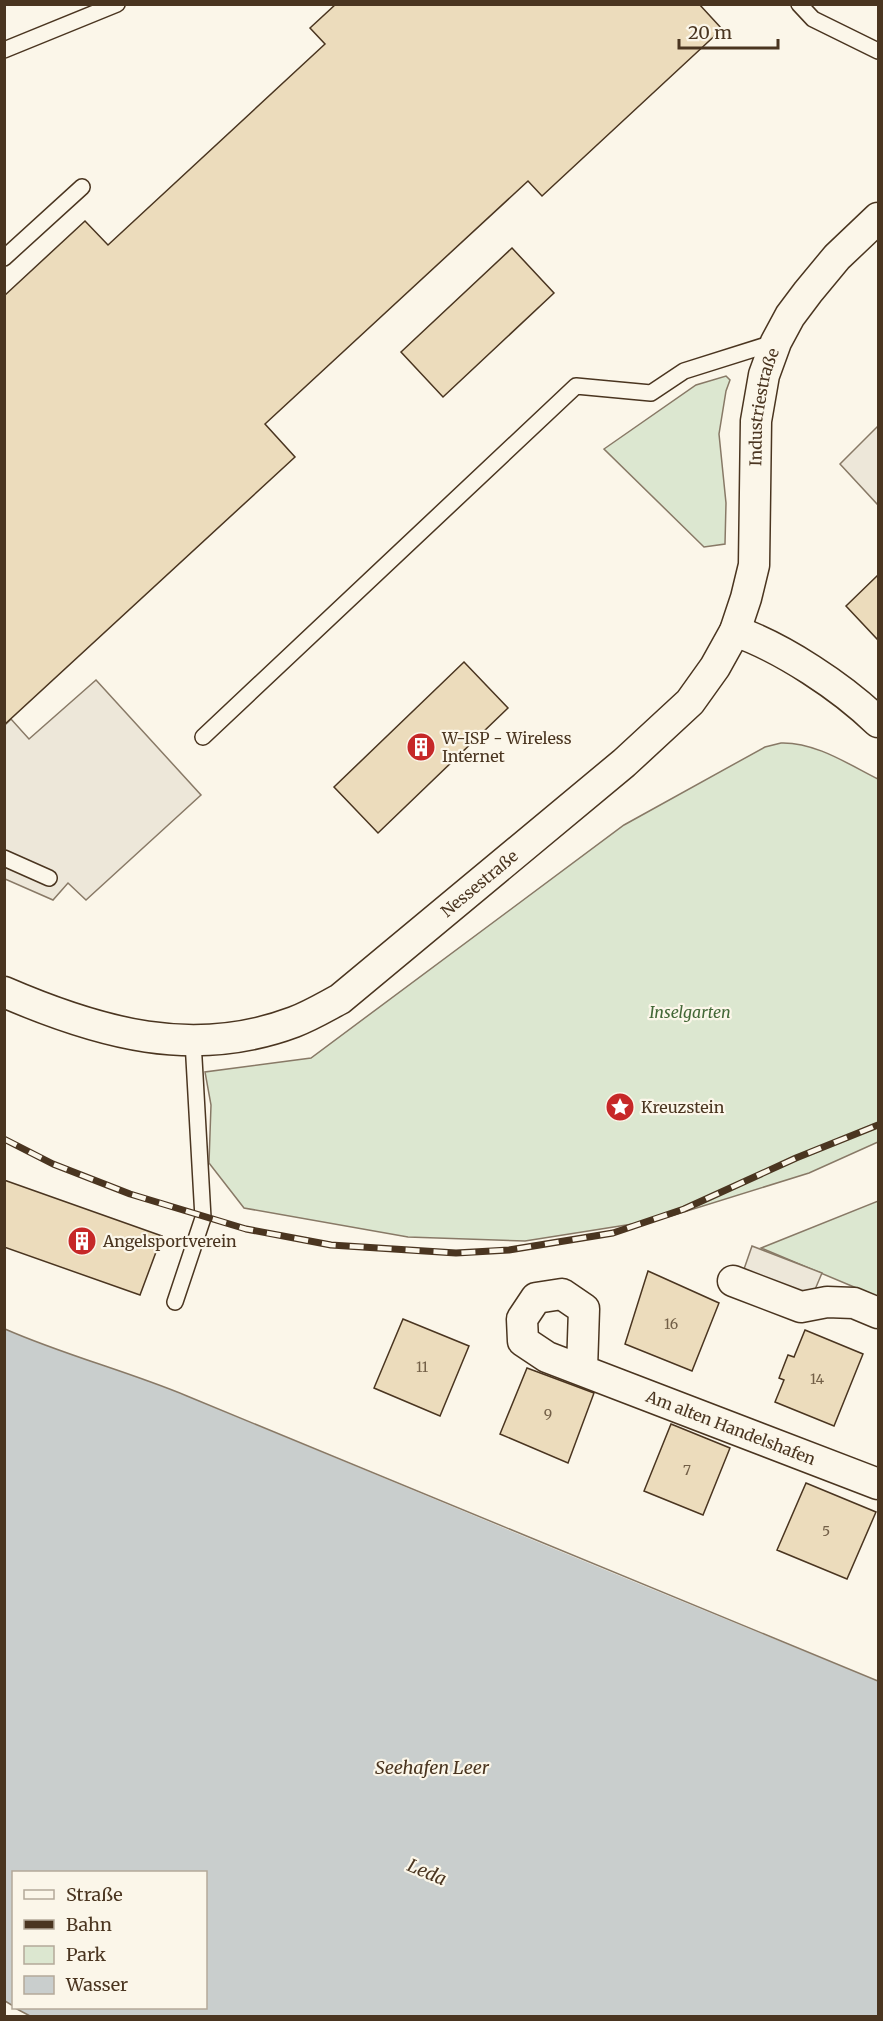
<svg xmlns="http://www.w3.org/2000/svg" width="883" height="2021" font-family="Merriweather,serif">
	<style>
		.green { fill: #dce7d0; stroke: #887966; stroke-width: 1.5 }
		.parking { fill: #ede7d9; stroke: #887966; stroke-width: 1.5 }
		.water { fill: #c9cecd; stroke: #887966; stroke-width: 1.5 }
		.building { fill: #ecdcbc; stroke: #4a3520; stroke-width: 1.5 }
		.lines { fill: none; stroke-linecap: round; stroke-linejoin: round }
		.service-casing { stroke: #4a3520; stroke-width: 18 }
		.minor-casing { stroke: #4a3520; stroke-width: 33 }
		.service { stroke: #fbf6e9; stroke-width: 15 }
		.minor { stroke: #fbf6e9; stroke-width: 30 }
		.rail-casing { stroke: #4a3520; stroke-width: 7 }
		.rail { stroke: #fbf6e9; stroke-width: 4.5; stroke-dasharray: 14; stroke-linecap: butt }
		.labels { text-anchor: middle; dominant-baseline: central; stroke-width: 4.5; stroke-linejoin: round; paint-order: stroke }
		.number-label { font-size: 14px; fill: #725f47 }
		.street-label { font-size: 16px; fill: #4a3520; stroke: #fbf6e9 }
		.poi-label { font-size: 16px; fill: #4a3520; stroke: #fbf6e9; text-anchor: start }
		.park-label { font-size: 16px; font-style: italic; fill: #436837; stroke: #fbf6e9 }
		.water-label { font-size: 18px; font-style: italic; fill: #4a3520; stroke: #fbf6e9 }
	</style>
	<rect width="100%" height="100%" fill="#fbf6e9"/>
	<path class="green" d="M 726,376 L 730,380 L 726,391 L 719,434 L 726,503 L 725,544 L 704,547 L 604,449 L 696,385 Z
		M 781,743 C 815,742 848,764 878,779 L 878,1142 L 809,1173 L 658,1220 L 525,1241 L 408,1237 L 244,1208 L 209,1163 L 211,1105 L 205,1072 L 311,1058 L 624,825 L 765,747 Z
		M 878,1201 L 878,1297 L 761,1248 Z"/>
	<path class="parking" d="M 878,426 L 878,505 L 840,464 Z
		M 96,680 L 201,795 L 86,900 L 68,883 L 53,900 L 5,879 L 5,725 L 11,719 L 29,739 Z
		M 752,1246 L 822,1273 L 811,1299 L 743,1272 Z"/>
	<path class="water" d="M 5,1329 C 64,1355 127,1371 187,1396 C 417,1492 647,1588 878,1681 L 878,2016 L 30,2016 L 15,2008 L 206,2008 L 206,1872 L 14,1872 L 13,2006 L 5,2001 Z"/>
	<path class="building" d="M 336,4 L 699,4 L 722,29 L 542,196 L 528,181 L 265,424 L 295,457 L 4,725 L 4,296 L 85,221 L 108,245 L 325,44 L 310,28 Z
		M 512,248 L 554,293 L 443,397 L 401,352 Z
		M 878,575 L 878,640 L 846,606 Z
		M 464,662 L 508,708 L 378,833 L 334,787 Z
		M 4,1180 L 162,1236 L 140,1295 L 4,1247 Z
		M 648,1271 L 719,1303 L 692,1371 L 625,1344 Z
		M 403,1319 L 469,1346 L 440,1416 L 374,1388 Z
		M 805,1330 L 863,1354 L 834,1426 L 775,1402 L 784,1380 L 779,1378 L 788,1355 L 794,1357 Z
		M 527,1368 L 594,1393 L 568,1463 L 500,1434 Z
		M 671,1424 L 730,1448 L 703,1515 L 644,1491 Z
		M 806,1483 L 876,1512 L 847,1579 L 777,1550 Z"/>
	<g class="lines">
		<g class="service-casing">
			<path id="service" d="M 799,4 L 813,19 L 878,51
				M 4,50 L 117,4
				M 4,258 L 82,187
				M 203,737 L 576,386 L 651,393 L 684,371 L 776,342
				M 4,858 L 49,878
				M 175,1302 L 203,1218 L 193,1041"/>
		</g>
		<g class="minor-casing">
			<g id="minor">
				<path d="M 735,631 C 783,648 842,687 878,722"/>
				<path id="s1" d="M 4,992 C 99,1033 193,1060 294,1022 C 310,1016 325,1007 340,999 L 624,763 L 690,702 L 715,667 L 735,631 L 746,598 L 754,565 L 756,421 L 764,375 L 776,342 L 790,316 L 808,292 L 837,257 L 878,218"/>
				<path d="M 733,1281 L 801,1307 L 827,1302 L 854,1303 L 878,1313"/>
				<path id="s2" d="M 582,1369 L 584,1309 L 562,1294 L 536,1298 L 522,1319 L 523,1341 L 547,1357 L 878,1484"/>
			</g>
		</g>
		<use href="#service" class="service"/>
		<use href="#minor" class="minor"/>
		<g class="rail-casing">
			<path id="rail" d="M 4,1139 L 53,1164 L 130,1194 L 246,1229 L 331,1245 L 456,1253 L 509,1250 L 613,1233 L 684,1209 L 796,1158 L 878,1125"/>
		</g>
		<use href="#rail" class="rail"/>
	</g>
	<defs>
		<g id="building-disc" transform="scale(1.5)"><circle r="9.5" fill="#c62828" stroke="#fbf6e9"/><path d="M-4-6H4V6H1V3H-1V6H-4ZM-2.5-4.3h1.7v1.8h-1.7ZM.8-4.3h1.7v1.8H.8ZM-2.5-1h1.7V.8h-1.7ZM.8-1h1.7V.8H.8Z" fill="#fff"/></g>
		<g id="sight-disc" transform="scale(1.5)"><circle r="9.5" fill="#c62828" stroke="#fbf6e9"/><path d="M0-6L1.8-2.2L6-1.7L2.9 1.2L3.7 5.4L0 3.3L-3.7 5.4L-2.9 1.2L-6-1.7L-1.8-2.2Z" fill="#fff"/></g>
	</defs>
	<g fill-rule="evenodd">
		<use href="#building-disc" x="421" y="747"/>
		<use href="#sight-disc" x="620" y="1107"/>
		<use href="#building-disc" x="82" y="1241"/>
	</g>
	<g class="labels">
		<g class="number-label">
			<text x="671" y="1324">16</text>
			<text x="422" y="1367">11</text>
			<text x="817" y="1379">14</text>
			<text x="548" y="1414">9</text>
			<text x="687" y="1470">7</text>
			<text x="826" y="1531">5</text>
		</g>
		<g class="street-label">
			<text stroke="none"><textPath href="#s1" startOffset="1122">Industriestraße</textPath></text>
			<text stroke="none"><textPath href="#s1" startOffset="532">Nessestraße</textPath></text>
			<text stroke="none"><textPath href="#s2" startOffset="386">Am alten Handelshafen</textPath></text>
		</g>
		<g class="poi-label">
			<text x="442" y="738">W-ISP - Wireless<tspan x="442" dy="18">Internet</tspan></text>
			<text x="641" y="1107">Kreuzstein</text>
			<text x="103" y="1241">Angelsportverein</text>
		</g>
		<g class="park-label">
			<text x="690" y="1012">Inselgarten</text>
		</g>
		<g class="water-label">
			<text x="432" y="1767">Seehafen Leer</text>
			<text transform="translate(427 1872) rotate(23)">Leda</text>
		</g>
	</g>
	<rect width="883" height="2021" fill="none" stroke="#4a3520" stroke-width="12"/>
	<rect x="12" y="1871" width="195" height="138" fill="#fbf6e9" stroke="#b4a999" stroke-width="1.5"/>
	<rect x="24" y="1890" width="30" height="9" fill="#fbf6e9" stroke="#b4a999" stroke-width="1.5"/>
	<text x="66" y="1901" font-size="18" fill="#4a3520">Straße</text>
	<rect x="24" y="1920" width="30" height="9" fill="#4a3520" stroke="#b4a999" stroke-width="1.5"/>
	<text x="66" y="1931" font-size="18" fill="#4a3520">Bahn</text>
	<rect x="24" y="1946" width="30" height="18" fill="#dce7d0" stroke="#b4a999" stroke-width="1.5"/>
	<text x="66" y="1961" font-size="18" fill="#4a3520">Park</text>
	<rect x="24" y="1976" width="30" height="18" fill="#c9cecd" stroke="#b4a999" stroke-width="1.5"/>
	<text x="66" y="1991" font-size="18" fill="#4a3520">Wasser</text>
	<path d="M679 39v9h99v-9" fill="none" stroke="#4a3520" stroke-width="3"/>
	<text x="688" y="39" font-size="18" fill="#4a3520" stroke="#fbf6e9" stroke-width="4.5" paint-order="stroke">20 m</text>
</svg>
